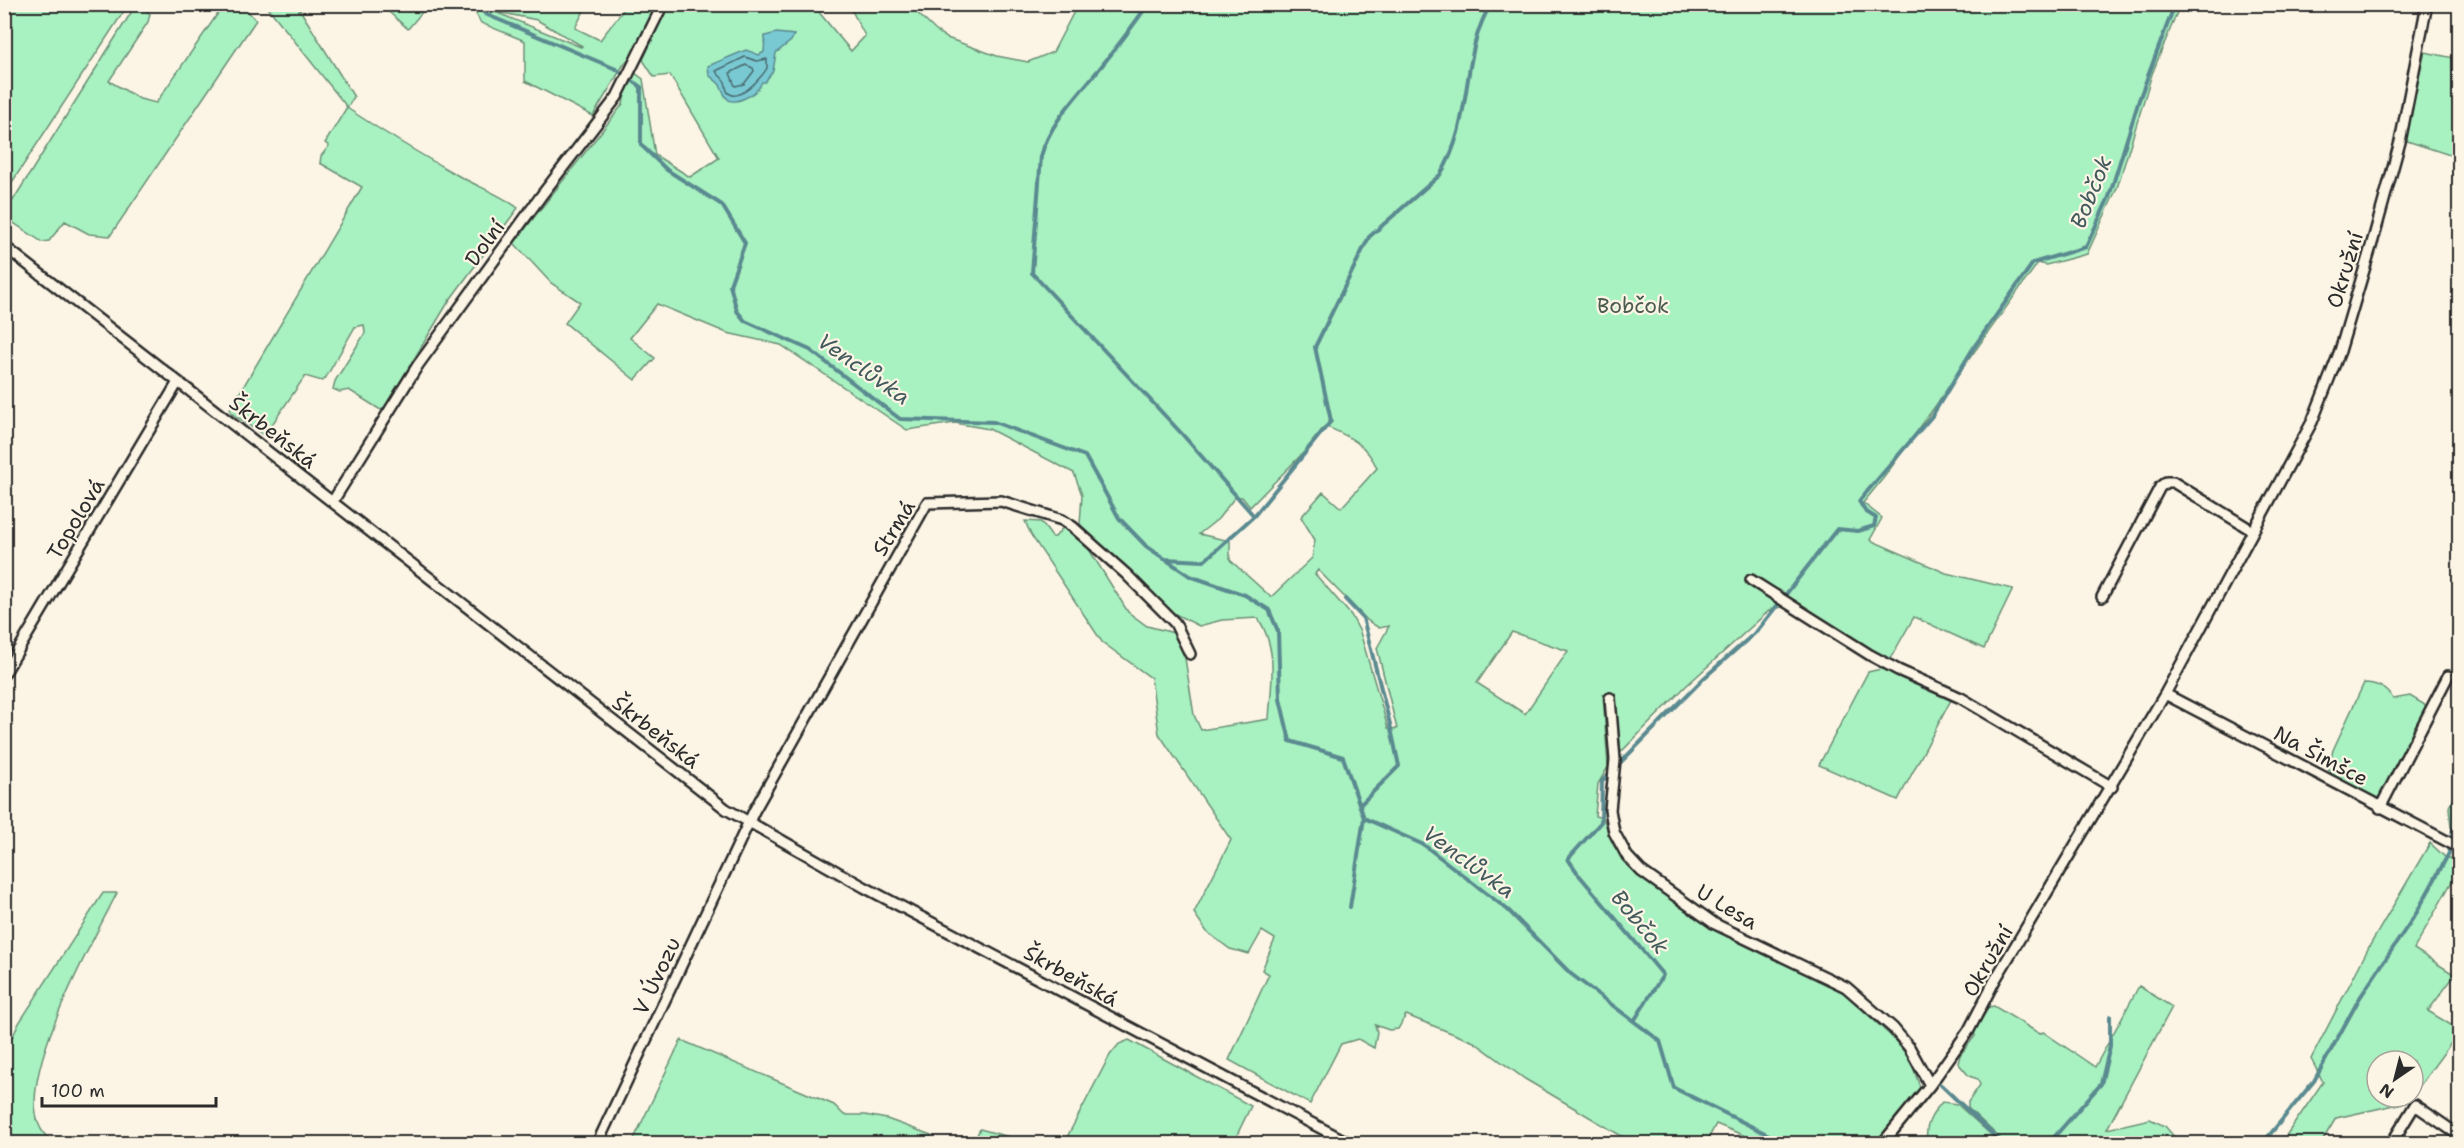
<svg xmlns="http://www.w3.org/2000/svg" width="2464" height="1148" font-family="'Shantell Sans',sans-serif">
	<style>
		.green { fill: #a8f1c0; stroke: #6a8e76; stroke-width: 1.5; fill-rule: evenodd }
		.water { fill: #79c9d3; stroke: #5a8a90; stroke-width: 1.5 }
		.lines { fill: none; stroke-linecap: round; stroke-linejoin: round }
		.shore { stroke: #4a6a6e; stroke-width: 1.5 }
		.stream { stroke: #5a8a90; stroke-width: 4 }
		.street-casing { stroke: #2b2b2b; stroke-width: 14 }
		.street { stroke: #fcf5e5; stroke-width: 9 }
		.labels { text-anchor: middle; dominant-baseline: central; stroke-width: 4.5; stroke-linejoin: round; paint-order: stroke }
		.street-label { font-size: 21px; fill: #2b2b2b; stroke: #fcf5e5 }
		.park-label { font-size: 21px; fill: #4a5c50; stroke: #fcf5e5 }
		.water-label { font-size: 22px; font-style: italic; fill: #425a5d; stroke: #fcf5e5 }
	</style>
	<rect width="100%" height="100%" fill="#fcf5e5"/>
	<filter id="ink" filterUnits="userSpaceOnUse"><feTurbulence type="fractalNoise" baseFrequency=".0167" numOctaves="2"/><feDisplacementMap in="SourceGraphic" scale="12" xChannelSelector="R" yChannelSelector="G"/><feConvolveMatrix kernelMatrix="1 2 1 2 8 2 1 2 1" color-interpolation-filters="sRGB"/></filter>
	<g filter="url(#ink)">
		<path class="green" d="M 5,4 L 128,5 L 5,193 L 4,5 Z
			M 1078,4 L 2180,5 L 2152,74 L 2117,188 L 2087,254 L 2046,265 L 2038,263 L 1885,476 L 1863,503 L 1882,518 L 1870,540 L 1946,573 L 2013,589 L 1984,649 L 1914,617 L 1889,661 L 1799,604 L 1771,609 L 1686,686 L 1621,752 L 1615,704 L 1603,695 L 1608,767 L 1598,784 L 1595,816 L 1603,818 L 1614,846 L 1638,873 L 1733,939 L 1822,980 L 1846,994 L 1894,1039 L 1911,1061 L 1921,1090 L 1876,1143 L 1762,1143 L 1716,1124 L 1706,1143 L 1635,1144 L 1525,1079 L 1474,1042 L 1406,1015 L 1398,1029 L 1389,1030 L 1375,1025 L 1377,1032 L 1374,1048 L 1358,1039 L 1341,1044 L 1310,1104 L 1229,1060 L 1269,974 L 1262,970 L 1275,939 L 1262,931 L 1249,954 L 1230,949 L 1207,932 L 1194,913 L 1231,840 L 1159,734 L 1151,678 L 1102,642 L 1031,535 L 1025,521 L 1041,522 L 1052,537 L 1055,537 L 1065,525 L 1082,538 L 1128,612 L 1147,626 L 1174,633 L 1184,652 L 1194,715 L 1201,730 L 1269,719 C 1271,683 1279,650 1258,618 L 1222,620 L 1199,626 L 1171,612 L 1080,524 L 1082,495 L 1074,473 L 989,429 L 955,423 L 907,430 L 781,345 L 727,333 L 657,304 L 630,338 L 655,358 L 635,380 L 565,323 L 580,302 L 551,283 L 514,243 L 623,104 L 627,85 L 635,73 L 643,79 L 655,155 L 690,177 L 719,158 L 670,75 L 654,77 L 643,60 L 659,25 L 624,64 L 593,116 L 525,81 L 525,41 L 481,23 L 471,5 L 587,5 L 575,28 L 600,40 L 627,5 L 813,5 L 851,51 L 865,36 L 849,5 L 909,5 L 935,30 L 947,38 L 997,56 L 1028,62 L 1053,52 ZM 493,11 L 537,20 L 582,46 L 581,47 ZM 1325,426 C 1348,436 1366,443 1377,468 L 1341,508 L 1323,492 L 1301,517 L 1315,540 L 1312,558 L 1271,597 L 1230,560 L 1230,541 L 1199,534 L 1218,519 L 1235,497 L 1242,497 L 1250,507 L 1304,452 ZM 1318,570 L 1368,621 L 1379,628 L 1389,626 L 1377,648 L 1397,729 L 1388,728 L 1360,632 L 1351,615 L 1315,574 ZM 1512,632 L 1568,651 L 1525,714 L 1477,683 Z
			M 227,5 L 243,6 L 256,20 L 110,236 L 89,234 L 65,221 L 49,241 L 42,242 L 5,217 L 5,213 L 134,8 L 140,6 L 150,14 L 148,22 L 109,81 L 140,99 L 156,103 L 221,9 Z
			M 266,5 L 297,5 L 354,97 L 347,108 C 383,132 420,154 457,175 C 478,187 499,193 518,208 L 449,301 L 385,407 L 382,410 L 379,409 L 349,390 L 340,392 L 333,389 L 335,381 L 365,333 L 364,325 L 355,327 L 325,379 L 322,381 L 305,376 L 267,432 L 262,434 L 231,413 L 230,409 L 362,187 L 320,163 L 321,156 L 329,146 L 325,143 L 347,107 Z
			M 381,5 L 428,5 L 408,29 Z
			M 2425,52 L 2459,59 L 2459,158 L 2404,140 Z
			M 1881,669 L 1893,670 L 1952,698 L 1898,800 L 1819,765 L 1868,672 Z
			M 2364,683 C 2376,683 2388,688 2393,699 L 2410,696 L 2430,708 L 2380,801 L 2332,776 L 2328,768 L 2333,750 Z
			M 2459,783 L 2459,832 L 2451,827 L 2449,807 Z
			M 2430,843 L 2445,857 L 2459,860 L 2459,869 L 2414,949 L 2455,975 L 2428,1011 L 2459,1030 L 2459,1032 L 2413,1095 L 2413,1061 L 2377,1061 L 2377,1097 L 2411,1097 L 2408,1102 L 2336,1118 L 2321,1143 L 2289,1143 L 2283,1140 L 2323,1082 L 2311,1059 L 2370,945 Z
			M 103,893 L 117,893 C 93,941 17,1074 39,1125 C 42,1132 47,1138 53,1143 L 5,1143 L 5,1053 L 19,1023 Z
			M 2139,986 L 2172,1007 L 2107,1129 L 2150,1119 L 2165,1126 L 2176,1139 L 2175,1143 L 2005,1143 L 1968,1108 L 1968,1102 L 1980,1085 L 1978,1079 L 1969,1076 L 1958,1063 L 1960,1055 L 1975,1036 L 1974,1031 L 1989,1007 L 1994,1006 L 2040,1034 L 2043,1032 L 2095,1067 Z
			M 681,1040 L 834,1105 L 844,1115 L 865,1115 L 887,1119 L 931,1135 L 927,1144 L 632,1143 Z
			M 1129,1040 L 1251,1106 L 1233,1143 L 1064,1143 L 1110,1055 L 1119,1044 Z
			M 1942,1102 L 1957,1104 L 2000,1143 L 1928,1143 C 1923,1127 1932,1114 1942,1102 Z
			M 980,1129 L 1031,1143 L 973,1143 Z"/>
		<path class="water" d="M 776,33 L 794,35 L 791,41 L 776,53 L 773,71 L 765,82 L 762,82 C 759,89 752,95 745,98 C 727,106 726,98 720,85 C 718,82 712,78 709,75 L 708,66 L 746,50 L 759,55 L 764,52 L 765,36 Z"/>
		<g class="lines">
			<path class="shore" d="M 745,57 L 757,61 L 767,59 L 767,68 C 763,76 737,106 727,91 C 726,88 726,84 725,82 C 723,77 718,76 716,71 Z
				M 746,65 L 753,68 L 754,71 L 744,84 L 735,86 L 730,73 Z"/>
			<path class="stream" d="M 480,4 L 485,14 L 616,69 L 641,87 L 641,145 L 667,170 L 722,205 L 745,243 L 730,285 L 737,311 L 745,321 L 810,350 L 900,419 L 994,422 L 1085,456 L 1119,518 L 1146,546 L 1190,576 L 1245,595 L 1269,610 L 1278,631 L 1280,699 L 1290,741 L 1343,757 L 1364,818 L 1424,845 L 1508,910 L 1571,974 L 1660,1041 L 1674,1088 L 1781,1141 L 1843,1144
				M 1148,4 C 1133,26 1117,47 1100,68 C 1078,95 1050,122 1041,156 L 1032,273 L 1182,434 L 1254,516
				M 1164,559 L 1204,561 L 1254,516 L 1331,421 L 1315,347 L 1369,237 L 1440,175 C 1474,121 1460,53 1491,4
				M 1345,599 L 1363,618 L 1390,724 L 1399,766 L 1360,805
				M 1617,766 L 1704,678 L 1757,631 L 1837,529 L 1858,531 L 1874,526 L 1876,518 L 1865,511 L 1859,501 L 1932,416 L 1974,347 L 2033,263 L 2086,247 L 2109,197 L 2139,100 L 2175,4
				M 1577,872 L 1568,859 L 1601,822 L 1602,781 L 1612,771
				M 1579,875 L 1663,975 L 1634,1021
				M 1350,907 L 1364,818
				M 1941,1085 L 2003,1144
				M 2048,1144 L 2101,1084 L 2110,1046 L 2110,1016
				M 2262,1144 L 2314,1081 L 2359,999 L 2417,912 L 2449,853 L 2453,830 L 2460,823"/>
			<g class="street-casing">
				<path id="street" d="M 4,246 L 726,809 L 864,887 L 1351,1144
					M 333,501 L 418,365 L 541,196 L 617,97 L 663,4
					M 1751,580 L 1870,655 L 1898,670 L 1961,698 L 2112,787
					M 2102,597 L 2160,487 L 2166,482 L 2173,482 L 2253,531
					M 4,674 L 178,382
					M 2165,694 L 2460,848
					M 1610,698 L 1615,760 L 1610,810 L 1614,832 L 1627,856 L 1641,871 L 1715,924 L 1846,987 L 1893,1028 L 1909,1047 L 1930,1085
					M 2380,808 L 2448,676
					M 597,1144 L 754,811 L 927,503 L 1001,501 L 1062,520 L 1073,527 L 1126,574 L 1175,623 L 1190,654
					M 1882,1144 L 1930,1085 L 1969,1030 L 1995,980 L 2165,694 L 2312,422 L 2340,351 L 2375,233 L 2400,142 L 2427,4
					M 2391,1144 L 2415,1105 L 2460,1136"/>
			</g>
			<use href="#street" class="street"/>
		</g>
	</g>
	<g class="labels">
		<g class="street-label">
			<text transform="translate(485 243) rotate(-54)">Dolní</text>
			<text transform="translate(2345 270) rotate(-73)">Okružní</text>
			<text transform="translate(273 432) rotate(38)">Škrbeňská</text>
			<text transform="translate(76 519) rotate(-59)">Topolová</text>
			<text transform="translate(894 528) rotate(-58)">Strmá</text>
			<text transform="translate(656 732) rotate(38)">Škrbeňská</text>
			<text transform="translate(2321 756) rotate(28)">Na Šimšce</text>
			<text transform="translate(1727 907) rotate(31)">U Lesa</text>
			<text transform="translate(1988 961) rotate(-60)">Okružní</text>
			<text transform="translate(657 976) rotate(-65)">V Úvozu</text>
			<text transform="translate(1071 976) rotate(29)">Škrbeňská</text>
		</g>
		<g class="park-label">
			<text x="1633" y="306">Bobčok</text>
		</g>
		<g class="water-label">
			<text transform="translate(2091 192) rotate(-68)">Bobčok</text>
			<text transform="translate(864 369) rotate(35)">Venclůvka</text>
			<text transform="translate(1469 862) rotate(36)">Venclůvka</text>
			<text transform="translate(1640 922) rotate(50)">Bobčok</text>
		</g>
	</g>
	<rect width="2464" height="1148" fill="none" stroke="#fcf5e5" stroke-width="24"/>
	<rect x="12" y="12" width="2440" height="1124" fill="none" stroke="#2b2b2b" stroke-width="2" filter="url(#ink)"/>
	<g transform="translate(2395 1079) rotate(215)"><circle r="28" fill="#fcf5e5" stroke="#a8a49b" stroke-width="1.5"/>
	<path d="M0-4.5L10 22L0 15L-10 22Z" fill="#2b2b2b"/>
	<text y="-9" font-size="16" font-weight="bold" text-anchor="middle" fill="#2b2b2b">N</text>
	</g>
	<path d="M42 1097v9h174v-9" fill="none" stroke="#2b2b2b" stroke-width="3"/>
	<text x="51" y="1097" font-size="18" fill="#2b2b2b" stroke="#fcf5e5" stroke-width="4.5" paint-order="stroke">100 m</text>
</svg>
